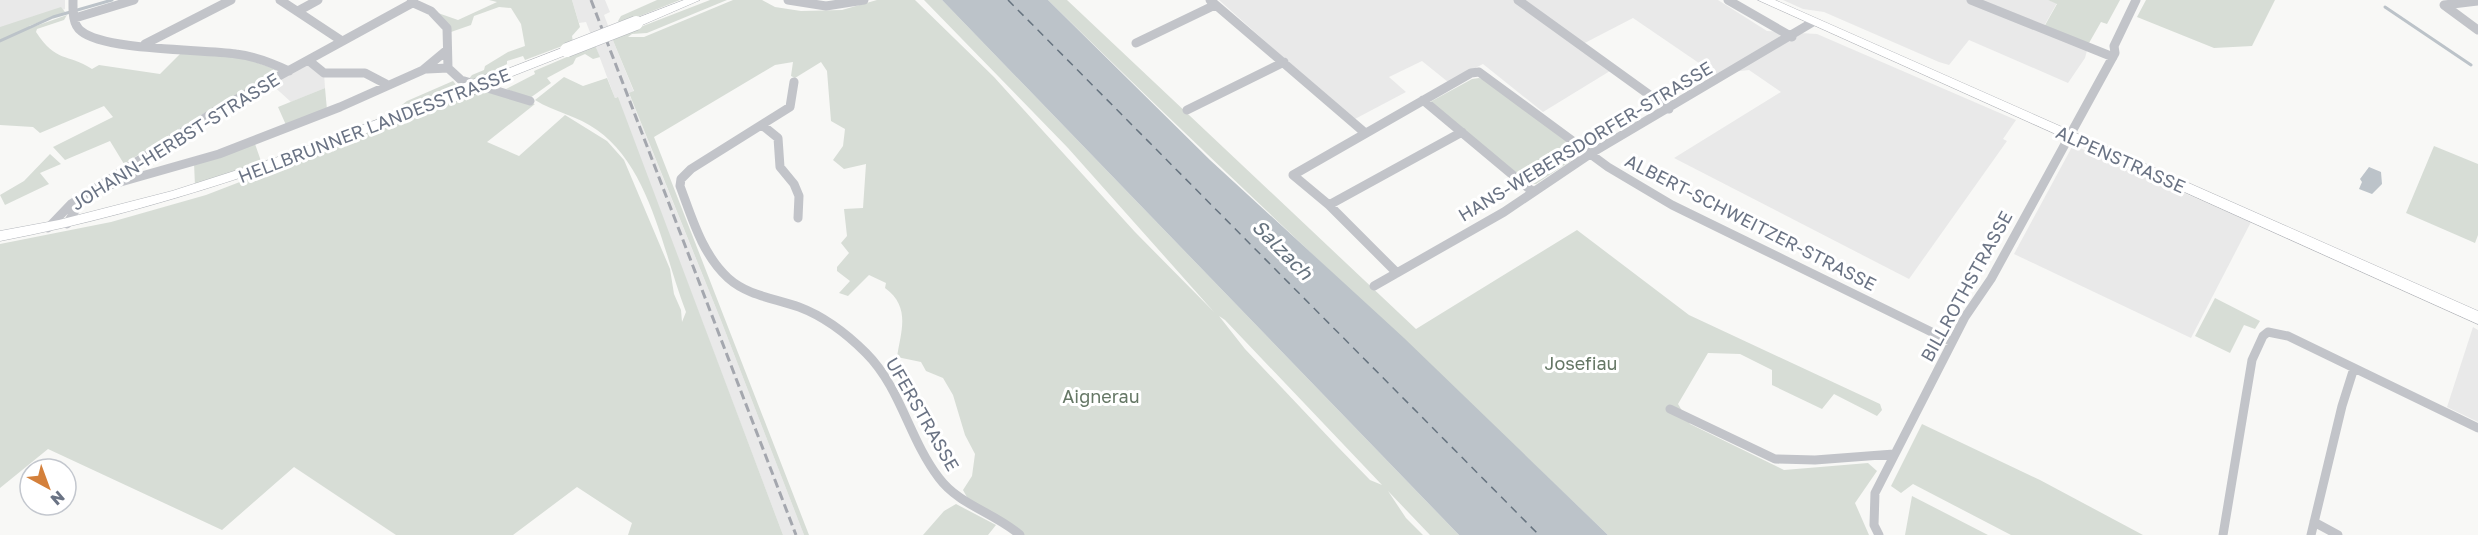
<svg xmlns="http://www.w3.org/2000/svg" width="2478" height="535" font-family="'Golos Text',sans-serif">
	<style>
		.built { fill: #e9e9e9 }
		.green { fill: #d7ddd6; fill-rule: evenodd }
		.water { fill: #bcc3c9 }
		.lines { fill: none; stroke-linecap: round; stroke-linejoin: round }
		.stream { stroke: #bcc3c9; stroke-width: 3 }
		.ferry { stroke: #66737f; stroke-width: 1.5; stroke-dasharray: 8 6; stroke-linecap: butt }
		.secondary-casing { stroke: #b5b8bd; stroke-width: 1 }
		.primary-casing { stroke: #b6b8bd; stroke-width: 1 }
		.street { stroke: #c2c4c9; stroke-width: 9 }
		.secondary { fill: #fff; fill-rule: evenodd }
		.primary { fill: #fff; fill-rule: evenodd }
		.rail { stroke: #a4a7ae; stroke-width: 3; stroke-dasharray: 9 4.5; stroke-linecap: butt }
		.secondary-bridge-casing { stroke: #b5b8bd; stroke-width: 15; stroke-linecap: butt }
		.secondary-bridge { stroke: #fff; stroke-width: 14 }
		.labels { text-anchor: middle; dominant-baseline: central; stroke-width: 6; stroke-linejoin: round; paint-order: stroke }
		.street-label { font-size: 18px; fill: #6a7384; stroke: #fff }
		.park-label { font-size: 18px; fill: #657765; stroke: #fff }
		.water-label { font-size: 20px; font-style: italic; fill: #66737f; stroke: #fff }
	</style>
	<rect width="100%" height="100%" fill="#f8f8f6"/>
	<path class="built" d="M 0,0 L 65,0 L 65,9 L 0,35 Z
		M 572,0 L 605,0 L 610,12 L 604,15 L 609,28 L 591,35 L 586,22 L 579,23 Z
		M 1219,0 L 1718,0 L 1767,31 L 1817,34 L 2016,120 L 2003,139 L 2007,141 L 1909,279 L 1674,158 L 1781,92 L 1749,70 L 1715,74 L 1633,18 L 1577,47 L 1610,71 L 1543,112 L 1483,64 L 1448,82 L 1422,61 L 1389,77 L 1406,92 L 1353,120 Z
		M 1783,0 L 2048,0 L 2057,3 L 2044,26 L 2089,43 L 2085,58 L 2068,83 L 1969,40 L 1949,65 L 1939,62 L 1824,12 L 1803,9 Z
		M 612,38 L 634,92 L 629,94 L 720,318 L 804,535 L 783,535 L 617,97 L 615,98 L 595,45 Z
		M 308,60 L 324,73 L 325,88 L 291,102 L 269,82 Z
		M 2073,145 L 2251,222 L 2191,338 L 2014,254 Z
		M 2473,327 L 2478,330 L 2478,422 L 2447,407 Z"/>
	<path class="green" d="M 489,0 L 572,0 L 580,27 L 572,36 L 573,42 L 525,60 L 523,56 L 507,61 L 507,64 L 472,82 L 468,80 L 472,75 L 484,70 L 485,66 L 508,52 L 525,46 L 521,24 L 511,8 L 499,7 L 474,16 L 471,25 L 451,32 L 438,13 L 458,20 L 497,2 Z
		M 657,0 L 680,0 L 620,24 L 618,21 L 621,16 Z
		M 710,0 L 727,0 L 647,33 L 632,34 L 628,37 L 644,37 L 733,0 L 762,0 L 775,7 L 801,11 L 842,10 L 877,0 L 915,0 L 994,77 L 1135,232 L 1214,312 L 1068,148 L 924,0 L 942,0 L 1459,535 L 1430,535 L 1388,491 L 1406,518 L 1423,535 L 1024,535 L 968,499 L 963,490 L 972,476 L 975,454 L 965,435 L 953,395 L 943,378 L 926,371 L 921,362 L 897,357 C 901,331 911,307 885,288 L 886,283 L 869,275 L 848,296 L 839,293 L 850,281 L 837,271 L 837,267 L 849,253 L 841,243 L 847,236 L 844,209 L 863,208 L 866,164 L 844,169 L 833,160 L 843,146 L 845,129 L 831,121 L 827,71 L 821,62 L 795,78 L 791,76 L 793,62 L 775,65 L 654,137 L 809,535 L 804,535 L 720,318 L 629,93 L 634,91 L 612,38 ZM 1219,316 L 1225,320 L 1382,485 L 1370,480 L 1336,445 L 1245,349 Z
		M 1048,0 L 1067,0 L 1416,329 L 1577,230 L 1689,315 L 1880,404 L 1882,410 L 1877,416 L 1834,394 L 1822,409 L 1772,385 L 1772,370 L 1740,354 L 1708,353 L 1678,404 L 1690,424 L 1784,470 L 1868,463 L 1877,471 L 1855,503 L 1869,535 L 1608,535 C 1422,356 1232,181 1048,0 Z
		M 2048,0 L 2120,0 L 2107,24 L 2101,22 L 2089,43 L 2044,27 L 2057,4 Z
		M 2146,0 L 2275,0 L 2252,46 L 2214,48 L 2137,17 Z
		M 61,7 L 65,12 L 29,26 L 30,28 L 67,15 L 64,20 L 37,29 L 36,32 C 56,63 67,53 92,69 L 99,65 L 160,74 L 183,51 L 243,58 L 275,69 L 276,72 L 201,115 L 124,164 L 110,141 L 65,160 L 53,147 L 113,117 L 104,106 L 40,133 L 33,127 L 0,125 L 0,27 Z
		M 595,45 L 600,57 L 593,59 L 585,54 L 576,58 L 573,64 L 547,78 L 551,83 L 530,98 L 506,89 L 535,74 L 534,71 Z
		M 564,77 L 583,86 L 607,78 L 615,98 L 618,97 L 783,535 L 628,535 L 632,523 L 577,487 L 513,535 L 396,535 L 294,467 L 222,530 L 48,449 L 0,488 L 0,244 L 111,222 L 206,195 L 478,90 L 535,104 L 487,142 L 519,156 L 565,115 L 607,141 L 624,160 L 670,269 L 674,294 L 681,310 L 682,322 L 686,312 C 663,253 651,168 597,130 C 578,116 554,112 535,100 Z
		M 1479,78 L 1489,81 L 1574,147 L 1575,158 L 1536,184 L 1530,184 L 1430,102 L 1472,79 Z
		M 453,81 L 458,87 L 399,111 L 398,108 L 407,101 Z
		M 325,88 L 327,110 L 286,125 L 278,107 Z
		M 254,141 L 262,164 L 195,186 L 194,163 Z
		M 2434,146 L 2478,164 L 2478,235 L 2475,243 L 2406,213 Z
		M 50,154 L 61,164 L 40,173 L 49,184 L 5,205 L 0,195 L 24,181 Z
		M 2215,298 L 2260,321 L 2255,329 L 2244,325 L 2230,353 L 2195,336 Z
		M 1922,424 L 2040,480 L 2143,535 L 2011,535 L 1913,484 L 1901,493 L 1891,486 Z
		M 1912,496 L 1988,535 L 1905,535 Z
		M 956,504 L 996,525 L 988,535 L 923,535 L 944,511 Z"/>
	<path class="water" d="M 942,0 L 1048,0 L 1210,160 L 1404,338 L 1608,535 L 1459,535 Z
		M 2369,167 L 2381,172 L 2382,184 L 2372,194 L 2359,189 L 2362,182 L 2360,179 Z"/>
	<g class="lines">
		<path class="stream" d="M 2385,7 L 2471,65
			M 0,41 L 53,17 L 112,0"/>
		<path class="ferry" d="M 1008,0 L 1539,535"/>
		<g class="secondary-casing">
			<path id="secondary" d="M 684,0 L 700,0 L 640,26 L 636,27 L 630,23 L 632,20 Z
				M 567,46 L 571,47 L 573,50 L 571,53 L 495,83 L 491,84 L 485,80 L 487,77 Z
				M 453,91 L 459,95 L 457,98 C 305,158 162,210 0,241 L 0,231 L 59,220 L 172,191 L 281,156 Z"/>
		</g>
		<g class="primary-casing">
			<path id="primary" d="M 1758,0 L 1775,0 L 2478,311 L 2478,324 Z"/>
		</g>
		<path class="street" d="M 73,0 C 73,10 72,24 81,31 C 105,51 202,49 236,54 C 255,56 272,63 289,71
			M 280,0 L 342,41
			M 788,0 L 826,6 L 864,0
			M 1210,0 L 1364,132
			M 1518,0 L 1669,109
			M 1728,0 L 1792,37
			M 1971,0 L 2113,57
			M 2478,1 L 2444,5 L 2478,30
			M 411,2 L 431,11 L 447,28 L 448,68
			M 298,11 L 318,0
			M 75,18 L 134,0
			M 1136,43 L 1215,5
			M 145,44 L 231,0
			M 308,60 L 324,73 L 365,73 L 386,84
			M 427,69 L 448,68 L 461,80 L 530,101
			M 794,82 L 790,107 L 691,169 L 681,179 L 680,186 C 692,218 702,254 728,278 C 748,296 774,298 799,307 C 823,316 847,334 866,353 C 901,388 909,439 939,478 C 959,505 995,513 1020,535
			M 1423,100 L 1533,192
			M 1187,110 L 1284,62
			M 762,125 L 778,138 L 780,167 L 794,184 L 799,196 L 798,218
			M 103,187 L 219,154 L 340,107 L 423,70 L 447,50
			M 1329,205 L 1462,132
			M 67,224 L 82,199
			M 48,228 L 71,204 L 217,110 L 414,2
			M 1397,273 L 1329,205 L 1293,175 L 1471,73 L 1479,72 L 1608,167 L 1672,205 L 1952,342
			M 1374,286 L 1504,212 L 1590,154 L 1813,22
			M 1670,409 L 1775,459 L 1815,460 L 1894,454
			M 2314,522 L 2338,535
			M 1879,535 L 1874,525 L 1875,493 L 1965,317 L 1991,279 L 2115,53 L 2114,46 L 2136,0
			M 2223,535 L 2252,360 L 2263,336 L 2268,332 L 2288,336 L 2478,428
			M 2311,535 L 2342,406 L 2354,368"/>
		<use href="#secondary" class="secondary"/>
		<use href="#primary" class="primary"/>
		<path class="rail" d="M 591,0 L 796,535"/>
		<g class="secondary-bridge-casing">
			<path id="secondary-bridge" d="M 567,50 L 636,23
				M 453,95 L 491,80"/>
		</g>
		<use href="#secondary-bridge" class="secondary-bridge"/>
	</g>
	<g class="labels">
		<g class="street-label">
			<text transform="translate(374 125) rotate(-21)">HELLBRUNNER LANDESSTRASSE</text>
			<text transform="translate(175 141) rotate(-32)">JOHANN-HERBST-STRASSE</text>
			<text transform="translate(1585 141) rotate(-31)">HANS-WEBERSDORFER-STRASSE</text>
			<text transform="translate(2121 159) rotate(24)">ALPENSTRASSE</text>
			<text transform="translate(1751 222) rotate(27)">ALBERT-SCHWEITZER-STRASSE</text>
			<text transform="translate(1966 286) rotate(-61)">BILLROTHSTRASSE</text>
			<text transform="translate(923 414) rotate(60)">UFERSTRASSE</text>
		</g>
		<g class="park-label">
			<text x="1581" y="363">Josefiau</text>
			<text x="1101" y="396">Aignerau</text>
		</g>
		<g class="water-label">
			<text transform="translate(1283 249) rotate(45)">Salzach</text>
		</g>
	</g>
	<g transform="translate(48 487) rotate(139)"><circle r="28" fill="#ffffff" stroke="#c3c7ce" stroke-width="1.5"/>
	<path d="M0-4.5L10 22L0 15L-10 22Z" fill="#d4803b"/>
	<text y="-9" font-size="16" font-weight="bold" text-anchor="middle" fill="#6a7384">N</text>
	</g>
</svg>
